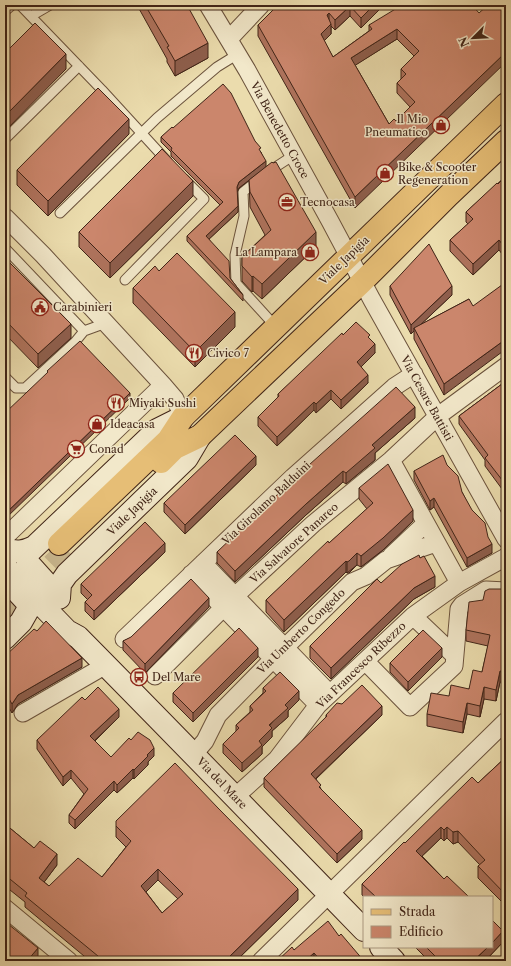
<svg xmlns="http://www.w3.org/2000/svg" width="511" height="966" font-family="'Libre Caslon Text',serif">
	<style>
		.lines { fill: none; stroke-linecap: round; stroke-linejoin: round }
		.primary-tunnel { stroke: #c9b78f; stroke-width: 22; stroke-dasharray: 22 11; stroke-linecap: butt }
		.lane-casing { stroke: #6b523c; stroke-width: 11 }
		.street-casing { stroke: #6b523c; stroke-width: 19 }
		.secondary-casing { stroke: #402417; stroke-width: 24 }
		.primary-casing { stroke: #402417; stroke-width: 24 }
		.lane { stroke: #f2e8ca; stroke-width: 9 }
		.street { stroke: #f2e8ca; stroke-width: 17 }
		.secondary { stroke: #f2e8ca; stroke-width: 22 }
		.primary { stroke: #e6be76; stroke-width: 22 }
		.wall { fill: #af735d; stroke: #402417; fill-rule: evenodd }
		.shaded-wall { fill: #8e5e4c; stroke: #402417 }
		.building { fill: #cb866c; stroke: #402417; fill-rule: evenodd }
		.labels { text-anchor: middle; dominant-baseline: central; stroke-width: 3; stroke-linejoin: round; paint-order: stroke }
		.poi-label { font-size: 11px; fill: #402417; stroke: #f2e8ca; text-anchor: start }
		.street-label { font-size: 11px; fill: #402417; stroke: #f2e8ca }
	</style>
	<rect width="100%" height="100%" fill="#ebdcad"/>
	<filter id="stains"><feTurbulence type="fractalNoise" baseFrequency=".005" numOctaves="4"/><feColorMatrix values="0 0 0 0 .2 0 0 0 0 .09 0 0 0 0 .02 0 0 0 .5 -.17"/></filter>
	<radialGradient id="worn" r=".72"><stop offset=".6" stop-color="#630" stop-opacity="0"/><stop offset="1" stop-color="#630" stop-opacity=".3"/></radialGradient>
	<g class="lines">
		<path class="primary-tunnel" d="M 5,611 L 67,550"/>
		<g class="lane-casing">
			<path id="lane" d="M 20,5 L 102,90 L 167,161
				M 5,11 L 12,5
				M 31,16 L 50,5
				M 5,139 L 79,66
				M 268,172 L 294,155
				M 258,180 L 243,192 L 244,216 L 235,255 L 236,283 L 276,327
				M 60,213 L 157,118 L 217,67 L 238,54
				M 5,248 L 84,331 L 106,323
				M 125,280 L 204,199 L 184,179
				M 5,377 L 16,388 L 25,388 L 75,342 L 84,331"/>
		</g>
		<g class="street-casing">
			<path id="street" d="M 208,5 L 247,70 L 330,221 L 372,300 L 506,539
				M 229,39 L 261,5
				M 5,217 L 43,255 L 163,385 L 175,399 L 183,417
				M 391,460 L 459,583
				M 5,537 L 163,385
				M 391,556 L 425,524
				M 203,563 L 330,694
				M 191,574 L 318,705
				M 413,616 L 454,655
				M 124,639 L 293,477 L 394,387 L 414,374
				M 365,661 L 410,707 L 454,666 L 459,609 L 462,605 L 486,590 L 506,591
				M 155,676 L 235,596 L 313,524 L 391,460 L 438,416 L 506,366
				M 23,713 L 106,665
				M 194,754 L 205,741 L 218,715 L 273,659 L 352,582 L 366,576 L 386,560 L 436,543
				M 236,796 L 277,759 L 318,705 L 413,616 L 459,583 L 506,557
				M 5,908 L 69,961
				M 261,961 L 506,721"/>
		</g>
		<g class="secondary-casing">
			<path id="secondary" d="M 5,549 C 16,553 24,552 34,547
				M 5,567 L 67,631 L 78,637 C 174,734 269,832 364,930
				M 60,584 L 53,586 L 47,584 L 29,564 L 27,559 L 28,553 L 157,430 L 183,417
				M 59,598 L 60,584 L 67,574 L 187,458 L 200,436
				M 5,638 L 21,622 L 29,608 L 26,601 L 14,588
				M 381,947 L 394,961"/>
		</g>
		<g class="primary-casing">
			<path id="primary" d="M 161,462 L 175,448 L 200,436 L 362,282 L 449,195 L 506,141
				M 59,544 L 168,440 L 183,417 L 506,104"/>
		</g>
		<use href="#lane" class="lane"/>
		<use href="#street" class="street"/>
		<use href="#secondary" class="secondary"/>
		<use href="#primary" class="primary"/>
	</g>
	<path class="wall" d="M 137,5 L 187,5 L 208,58 L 175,76 L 167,62 L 167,59 Z
		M 278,5 L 384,5 L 361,28 L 350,16 L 335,30 L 331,26 L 331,34 L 324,41 L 333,57 L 369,31 L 369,25 L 472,5 L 355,208 L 258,36 L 258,25 ZM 397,39 L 414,56 L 401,69 L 401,79 L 397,83 L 397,93 L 410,107 L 396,121 L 389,124 L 355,65 Z
		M 173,128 L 261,152 L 266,167 L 239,188 L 237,192 L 238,212 L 209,239 L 230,278 L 243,295 L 243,301 L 187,241 L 187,236 L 220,205 L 171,156 L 171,152 L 161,142 L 161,137 Z
		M 129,134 L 48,216 L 17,185 L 17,170 Z
		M 506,176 L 506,259 L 499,250 L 473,275 L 450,251 L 450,240 L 468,224 L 466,222 L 466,212 Z
		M 249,180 L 316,247 L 262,299 L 253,291 L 252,292 L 242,281 L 242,257 L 265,235 L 250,207 Z
		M 193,196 L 110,278 L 79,247 L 79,232 Z
		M 5,258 L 71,338 L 38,368 L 5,334 Z
		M 159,271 L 235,327 L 195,367 L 133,303 L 133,288 Z
		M 390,286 L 452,295 L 420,325 L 469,299 L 444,395 L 414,339 L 414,331 L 411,334 L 390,295 Z
		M 343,335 L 370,339 L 375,353 L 361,367 L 368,383 L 341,409 L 331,399 L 316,413 L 314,410 L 277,446 L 258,426 L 258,417 L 278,398 L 278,394 Z
		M 506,381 L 506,501 L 502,494 L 502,489 L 485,466 L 485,460 L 459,424 L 459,416 Z
		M 415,418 L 375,453 L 375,460 L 346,484 L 343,482 L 306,515 L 235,582 L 217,563 L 217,552 Z
		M 256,465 L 185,534 L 164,512 L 164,503 Z
		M 414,471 L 462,492 L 492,553 L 467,567 L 434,507 L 430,510 L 414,480 Z
		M 359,488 L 413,521 L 383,550 L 361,567 L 357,565 L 349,573 L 347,573 L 346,572 L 284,632 L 266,612 L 266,600 L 367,509 L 359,499 Z
		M 165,552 L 94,620 L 85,611 L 85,602 L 88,600 L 81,593 L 81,584 Z
		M 420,558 L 435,587 L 414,599 L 331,679 L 310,658 L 310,646 L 381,583 Z
		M 506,590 L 506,683 L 500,682 L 496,701 L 484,699 L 480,717 L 467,714 L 463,733 L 427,726 L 427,714 L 449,696 L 469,689 L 482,672 L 488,646 L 466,641 L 466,630 L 483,600 Z
		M 209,607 L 145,673 L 123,650 L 123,641 Z
		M 5,656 L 82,667 L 18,704 L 12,713 L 8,706 L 5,708 Z
		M 258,657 L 193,722 L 173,702 L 173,693 Z
		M 442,657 L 408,691 L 390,672 L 390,663 Z
		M 263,688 L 299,700 L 288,711 L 288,717 L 272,731 L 272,737 L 262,747 L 262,754 L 242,772 L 223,753 L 223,744 L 236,731 L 236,725 L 250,712 L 250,706 L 263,693 Z
		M 85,700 L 119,717 L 95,741 L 111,757 L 154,756 L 148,762 L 148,765 L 134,779 L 133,778 L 117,793 L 114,790 L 75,829 L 69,823 L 69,815 L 84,794 L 71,778 L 63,786 L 37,749 L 37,740 Z
		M 342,704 L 382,715 L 316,779 L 321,789 L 362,839 L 337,863 L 264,787 L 264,778 L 326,718 L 326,715 Z
		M 506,757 L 506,906 L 478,878 L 478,866 L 480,865 L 458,842 L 453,844 L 447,838 L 444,841 L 441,838 L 422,856 L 444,879 L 469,897 L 364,897 L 362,895 L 362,884 L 405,843 L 478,783 Z
		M 5,824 L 34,848 L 57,865 L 44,882 L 49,886 L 102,877 L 126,847 L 116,837 L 116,826 L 298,900 L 236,961 L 90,961 L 25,907 L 25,902 L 5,886 ZM 158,880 L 178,899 L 162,913 L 146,892 Z
		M 339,936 L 364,961 L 277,961 L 294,950 Z
		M 503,942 L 485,961 L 429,961 L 415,947 L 492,947 Z"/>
	<path class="shaded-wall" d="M 374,5 L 384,5 L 361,28 L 361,18 Z
		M 350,6 L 350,16 L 335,30 L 335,20 Z
		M 329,13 L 329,24 L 327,15 Z
		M 331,24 L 331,34 L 321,44 L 321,34 Z
		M 397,29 L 397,39 L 351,68 L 351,58 Z
		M 208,43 L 208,58 L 175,76 L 175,61 Z
		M 506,52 L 506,62 L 355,208 L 355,197 Z
		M 66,54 L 66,69 L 5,131 L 5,116 Z
		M 129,119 L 129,134 L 48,216 L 48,201 Z
		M 266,161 L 266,167 L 239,188 L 237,192 L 237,187 L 239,182 Z
		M 193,181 L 193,196 L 110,278 L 110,263 Z
		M 238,206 L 238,212 L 206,242 L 206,236 Z
		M 316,232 L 316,247 L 262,299 L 262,284 Z
		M 499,240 L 499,250 L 473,275 L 473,264 Z
		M 253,276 L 253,291 L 252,292 L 252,277 Z
		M 452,286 L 452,295 L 415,330 L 414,328 L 414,331 L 411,334 L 411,325 Z
		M 235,312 L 235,327 L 195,367 L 195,352 Z
		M 71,324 L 71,338 L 38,368 L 38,354 Z
		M 506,339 L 506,349 L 444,395 L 444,384 Z
		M 375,344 L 375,353 L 357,371 L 357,362 Z
		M 368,375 L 368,383 L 341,409 L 341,400 Z
		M 331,390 L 331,399 L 316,413 L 316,404 Z
		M 130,393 L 130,398 L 5,519 L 5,514 Z
		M 314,402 L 314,410 L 277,446 L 277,437 Z
		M 415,407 L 415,418 L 375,453 L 375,460 L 346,484 L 346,473 L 372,445 Z
		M 256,456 L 256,465 L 185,534 L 185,525 Z
		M 343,471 L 343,482 L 306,515 L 235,582 L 235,571 L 306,504 Z
		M 434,498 L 434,507 L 430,510 L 430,501 Z
		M 413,510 L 413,521 L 383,550 L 361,567 L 361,556 Z
		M 165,543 L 165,552 L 94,620 L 94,611 Z
		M 492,544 L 492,553 L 467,567 L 467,558 Z
		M 357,553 L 357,565 L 347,573 L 347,562 Z
		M 346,561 L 346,572 L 284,632 L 284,620 Z
		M 435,576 L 435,587 L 414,599 L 331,679 L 331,668 L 414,588 Z
		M 209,598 L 209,607 L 145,673 L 145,664 Z
		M 258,648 L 258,657 L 193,722 L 193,713 Z
		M 442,648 L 442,657 L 408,691 L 408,682 Z
		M 82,658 L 82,667 L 18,704 L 12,713 L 12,704 L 18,695 Z
		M 500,671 L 500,682 L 496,701 L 496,690 Z
		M 484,687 L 484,699 L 480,717 L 480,706 Z
		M 299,691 L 299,700 L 288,711 L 288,717 L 272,731 L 272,737 L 262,747 L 262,754 L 242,772 L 242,763 L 285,705 Z
		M 8,697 L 8,706 L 5,708 L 5,699 Z
		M 467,703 L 467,714 L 463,733 L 463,722 Z
		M 382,706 L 382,715 L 311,783 L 311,774 Z
		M 119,709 L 119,717 L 90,745 L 90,736 Z
		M 154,748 L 154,756 L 148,762 L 148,765 L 134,779 L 134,770 L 147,755 Z
		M 133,769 L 133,778 L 117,793 L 117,785 Z
		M 71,770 L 71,778 L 63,786 L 63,777 Z
		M 114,781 L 114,790 L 75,829 L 75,820 Z
		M 441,827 L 441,838 L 416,862 L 416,851 Z
		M 447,827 L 447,838 L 444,841 L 444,830 Z
		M 362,830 L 362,839 L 337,863 L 337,854 Z
		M 458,831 L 458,842 L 453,844 L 453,832 Z
		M 57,854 L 57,865 L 39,889 L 39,878 Z
		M 158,869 L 158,880 L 141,897 L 141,886 Z
		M 298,889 L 298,900 L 236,961 L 225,961 Z
		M 503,931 L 503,942 L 485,961 L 474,961 L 488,947 L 492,947 L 492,943 Z
		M 38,948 L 38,961 L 27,961 Z
		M 314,953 L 314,961 L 305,961 Z"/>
	<path class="building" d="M 145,5 L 187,5 L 208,43 L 175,61 L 167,47 L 169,46 Z
		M 278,5 L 374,5 L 361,18 L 350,6 L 335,20 L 329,13 L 327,15 L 331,24 L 321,34 L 333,57 L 372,29 L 369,25 L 402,5 L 472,5 L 479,13 L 488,5 L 506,5 L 506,52 L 355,197 L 258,25 ZM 397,29 L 419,51 L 401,69 L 406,74 L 397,83 L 415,102 L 396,121 L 394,119 L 389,124 L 351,58 Z
		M 35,23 L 66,54 L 5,116 L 5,53 Z
		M 223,84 L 231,93 L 255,141 L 261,148 L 259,149 L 266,161 L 239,182 L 237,187 L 238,206 L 206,236 L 229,261 L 230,278 L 243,295 L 187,236 L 223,202 L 171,150 L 172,148 L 161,137 L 172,127 L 173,128 Z
		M 98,88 L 129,119 L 48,201 L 17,170 Z
		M 162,149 L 193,181 L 110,263 L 79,232 Z
		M 272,162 L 273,163 L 276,162 L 316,232 L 262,284 L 253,276 L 252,277 L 242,266 L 242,257 L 271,230 L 250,192 L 249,180 Z
		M 506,176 L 506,249 L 499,240 L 473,264 L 450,240 L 473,219 L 466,212 L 497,183 L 498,184 Z
		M 429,244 L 452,286 L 411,325 L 390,286 Z
		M 177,253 L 235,312 L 195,352 L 133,288 L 155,266 L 159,271 Z
		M 5,258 L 71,324 L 38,354 L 5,320 Z
		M 506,282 L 506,339 L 444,384 L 414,328 L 469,299 L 473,306 Z
		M 356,322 L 370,335 L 368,337 L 375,344 L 357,362 L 368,375 L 341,400 L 331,390 L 316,404 L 314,402 L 277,437 L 258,417 L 279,396 L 278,394 L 342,333 L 343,335 Z
		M 80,341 L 130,393 L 5,514 L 5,413 L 48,372 L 47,371 Z
		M 506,381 L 506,493 L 502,486 L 506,485 L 485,458 L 488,455 L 459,416 Z
		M 396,387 L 415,407 L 372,445 L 375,448 L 346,473 L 343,471 L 306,504 L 235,571 L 217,552 L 300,473 Z
		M 235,435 L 256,456 L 185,525 L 164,503 Z
		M 443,455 L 447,465 L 458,476 L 462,492 L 472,510 L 485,523 L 488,537 L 492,544 L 467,558 L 434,498 L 430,501 L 414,471 Z
		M 388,464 L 413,510 L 383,538 L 361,556 L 357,553 L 349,561 L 347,562 L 346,561 L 284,620 L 266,600 L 328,541 L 329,543 L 373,503 L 359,488 Z
		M 145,522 L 165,543 L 94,611 L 85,602 L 92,595 L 81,584 Z
		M 419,555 L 420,558 L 424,556 L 435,576 L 414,588 L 331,668 L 310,646 L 377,579 L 381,583 L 402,564 Z
		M 191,579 L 209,598 L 145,664 L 123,641 L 131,637 Z
		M 489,589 L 501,589 L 506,590 L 506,672 L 500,671 L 496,690 L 484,687 L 480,706 L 467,703 L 463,722 L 427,714 L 431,693 L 449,696 L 451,685 L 469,689 L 473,670 L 482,672 L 490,635 L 466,630 L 469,602 L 483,600 L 485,591 Z
		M 46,621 L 82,658 L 18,695 L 12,704 L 8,697 L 5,699 L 5,656 L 34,629 L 37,631 Z
		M 239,628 L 258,648 L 193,713 L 173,693 Z
		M 423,630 L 442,648 L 408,682 L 390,663 Z
		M 280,672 L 299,691 L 285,705 L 288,708 L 269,725 L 272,728 L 259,741 L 262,745 L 242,763 L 223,744 L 239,728 L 236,725 L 253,710 L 250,706 L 266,691 L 263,688 Z
		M 362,685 L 382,706 L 311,774 L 321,785 L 319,787 L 362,830 L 337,854 L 264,778 L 327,716 L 326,715 L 337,703 L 342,704 Z
		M 98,687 L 119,709 L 90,736 L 111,757 L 129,738 L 131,740 L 138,732 L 150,740 L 154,748 L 147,755 L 148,756 L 134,770 L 133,769 L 117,785 L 114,781 L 75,820 L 69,815 L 88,789 L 71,770 L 63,777 L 37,740 L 82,697 L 85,700 Z
		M 506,757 L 506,895 L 478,866 L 485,860 L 458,831 L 453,832 L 447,827 L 444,830 L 441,827 L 416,851 L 444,879 L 447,876 L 469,897 L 376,897 L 362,884 L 404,842 L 405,843 L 472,777 L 478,783 Z
		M 175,763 L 218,808 L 298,889 L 225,961 L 104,961 L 25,896 L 27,893 L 5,875 L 5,824 L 34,848 L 40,841 L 57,854 L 39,878 L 49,886 L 78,858 L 102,877 L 131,841 L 116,826 L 116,821 ZM 158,869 L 183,894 L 162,913 L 141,886 Z
		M 492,920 L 503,931 L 492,943 Z
		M 328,921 L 339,936 L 341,934 L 364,961 L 321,961 L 314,953 L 305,961 L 277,961 L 292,947 L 294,950 Z
		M 8,924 L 38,948 L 27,961 L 5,961 L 5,928 Z
		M 426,947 L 488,947 L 474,960 L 475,961 L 440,961 Z"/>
	<defs>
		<g id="shop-ring" transform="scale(0.9)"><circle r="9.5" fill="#f2e8ca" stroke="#8f2418" stroke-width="1.5"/><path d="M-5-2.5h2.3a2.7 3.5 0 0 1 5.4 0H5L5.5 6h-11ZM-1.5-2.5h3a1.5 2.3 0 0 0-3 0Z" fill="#8f2418"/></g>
		<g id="office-ring" transform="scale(0.9)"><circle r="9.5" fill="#f2e8ca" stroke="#8f2418" stroke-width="1.5"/><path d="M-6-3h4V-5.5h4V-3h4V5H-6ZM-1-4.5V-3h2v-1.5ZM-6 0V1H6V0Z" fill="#8f2418"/></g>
		<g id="civic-ring" transform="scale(0.9)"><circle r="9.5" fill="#f2e8ca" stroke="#8f2418" stroke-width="1.5"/><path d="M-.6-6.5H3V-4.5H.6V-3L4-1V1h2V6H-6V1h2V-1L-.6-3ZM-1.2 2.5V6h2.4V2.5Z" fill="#8f2418"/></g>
		<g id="restaurant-ring" transform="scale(0.9)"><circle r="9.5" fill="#f2e8ca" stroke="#8f2418" stroke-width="1.5"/><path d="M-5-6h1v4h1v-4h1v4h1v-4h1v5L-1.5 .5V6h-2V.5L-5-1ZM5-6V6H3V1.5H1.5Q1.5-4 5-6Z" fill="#8f2418"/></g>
		<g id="supermarket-ring" transform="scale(0.9)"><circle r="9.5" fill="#f2e8ca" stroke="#8f2418" stroke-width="1.5"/><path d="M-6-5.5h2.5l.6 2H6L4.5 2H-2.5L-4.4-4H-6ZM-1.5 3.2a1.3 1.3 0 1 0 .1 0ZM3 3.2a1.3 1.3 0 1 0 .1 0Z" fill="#8f2418"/></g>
		<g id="bus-ring" transform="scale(0.9)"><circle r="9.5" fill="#f2e8ca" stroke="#8f2418" stroke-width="1.5"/><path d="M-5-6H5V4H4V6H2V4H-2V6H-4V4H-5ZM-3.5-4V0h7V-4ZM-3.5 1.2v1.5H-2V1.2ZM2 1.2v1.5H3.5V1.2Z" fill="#8f2418"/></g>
	</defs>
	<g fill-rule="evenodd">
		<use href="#shop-ring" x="441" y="125"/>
		<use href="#shop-ring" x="385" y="173"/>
		<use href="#office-ring" x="287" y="202"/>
		<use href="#shop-ring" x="310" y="252"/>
		<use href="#civic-ring" x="40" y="307"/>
		<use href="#restaurant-ring" x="194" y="353"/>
		<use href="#restaurant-ring" x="116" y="403"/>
		<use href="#shop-ring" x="97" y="424"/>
		<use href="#supermarket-ring" x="76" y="449"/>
		<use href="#bus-ring" x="139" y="677"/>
	</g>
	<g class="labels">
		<g class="poi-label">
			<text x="428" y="119" text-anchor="end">Il Mio<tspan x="428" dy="13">Pneumatico</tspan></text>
			<text x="398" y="167">Bike &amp; Scooter<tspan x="398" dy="13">Regeneration</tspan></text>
			<text x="300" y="202">Tecnocasa</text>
			<text x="297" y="252" text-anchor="end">La Lampara</text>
			<text x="53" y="307">Carabinieri</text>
			<text x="207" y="353">Civico 7</text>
			<text x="129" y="403">Miyaki Sushi</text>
			<text x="110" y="424">Ideacasa</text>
			<text x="89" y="449">Conad</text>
			<text x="152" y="677">Del Mare</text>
		</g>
		<g class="street-label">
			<text transform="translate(280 130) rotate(61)">Via Benedetto Croce</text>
			<text transform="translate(344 260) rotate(-44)">Viale Japigia</text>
			<text transform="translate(427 398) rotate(61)">Via Cesare Battisti</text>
			<text transform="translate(266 503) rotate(-43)">Via Girolamo Balduini</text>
			<text transform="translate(132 511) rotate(-44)">Viale Japigia</text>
			<text transform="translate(294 543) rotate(-42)">Via Salvatore Panareo</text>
			<text transform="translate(301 631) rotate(-44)">Via Umberto Congedo</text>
			<text transform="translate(361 665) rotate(-44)">Via Francesco Ribezzo</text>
			<text transform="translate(222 783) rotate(46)">Via del Mare</text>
		</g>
	</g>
	<rect width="511" height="966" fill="none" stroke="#ebdcad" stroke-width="20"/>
	<rect x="6" y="6" width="499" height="954" fill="none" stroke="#402417" stroke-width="2"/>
	<rect x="10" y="10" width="491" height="946" fill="none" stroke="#402417"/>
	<rect x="363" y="896" width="130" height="52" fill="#f2e8ca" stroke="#ab9a82"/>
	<rect x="371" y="909" width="20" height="6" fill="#e6be76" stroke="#ab9a82"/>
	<text x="399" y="916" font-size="12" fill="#402417">Strada</text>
	<rect x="371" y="926" width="20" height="12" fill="#cb866c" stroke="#ab9a82"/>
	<text x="399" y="936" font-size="12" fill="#402417">Edificio</text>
	<g transform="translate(473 38) rotate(246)" stroke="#f2e8ca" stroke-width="3" paint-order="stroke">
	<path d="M0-3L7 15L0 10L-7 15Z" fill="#402417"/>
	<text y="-6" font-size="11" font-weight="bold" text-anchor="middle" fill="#402417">N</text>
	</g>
	<rect width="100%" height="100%" filter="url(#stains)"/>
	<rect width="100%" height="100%" fill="url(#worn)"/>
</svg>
